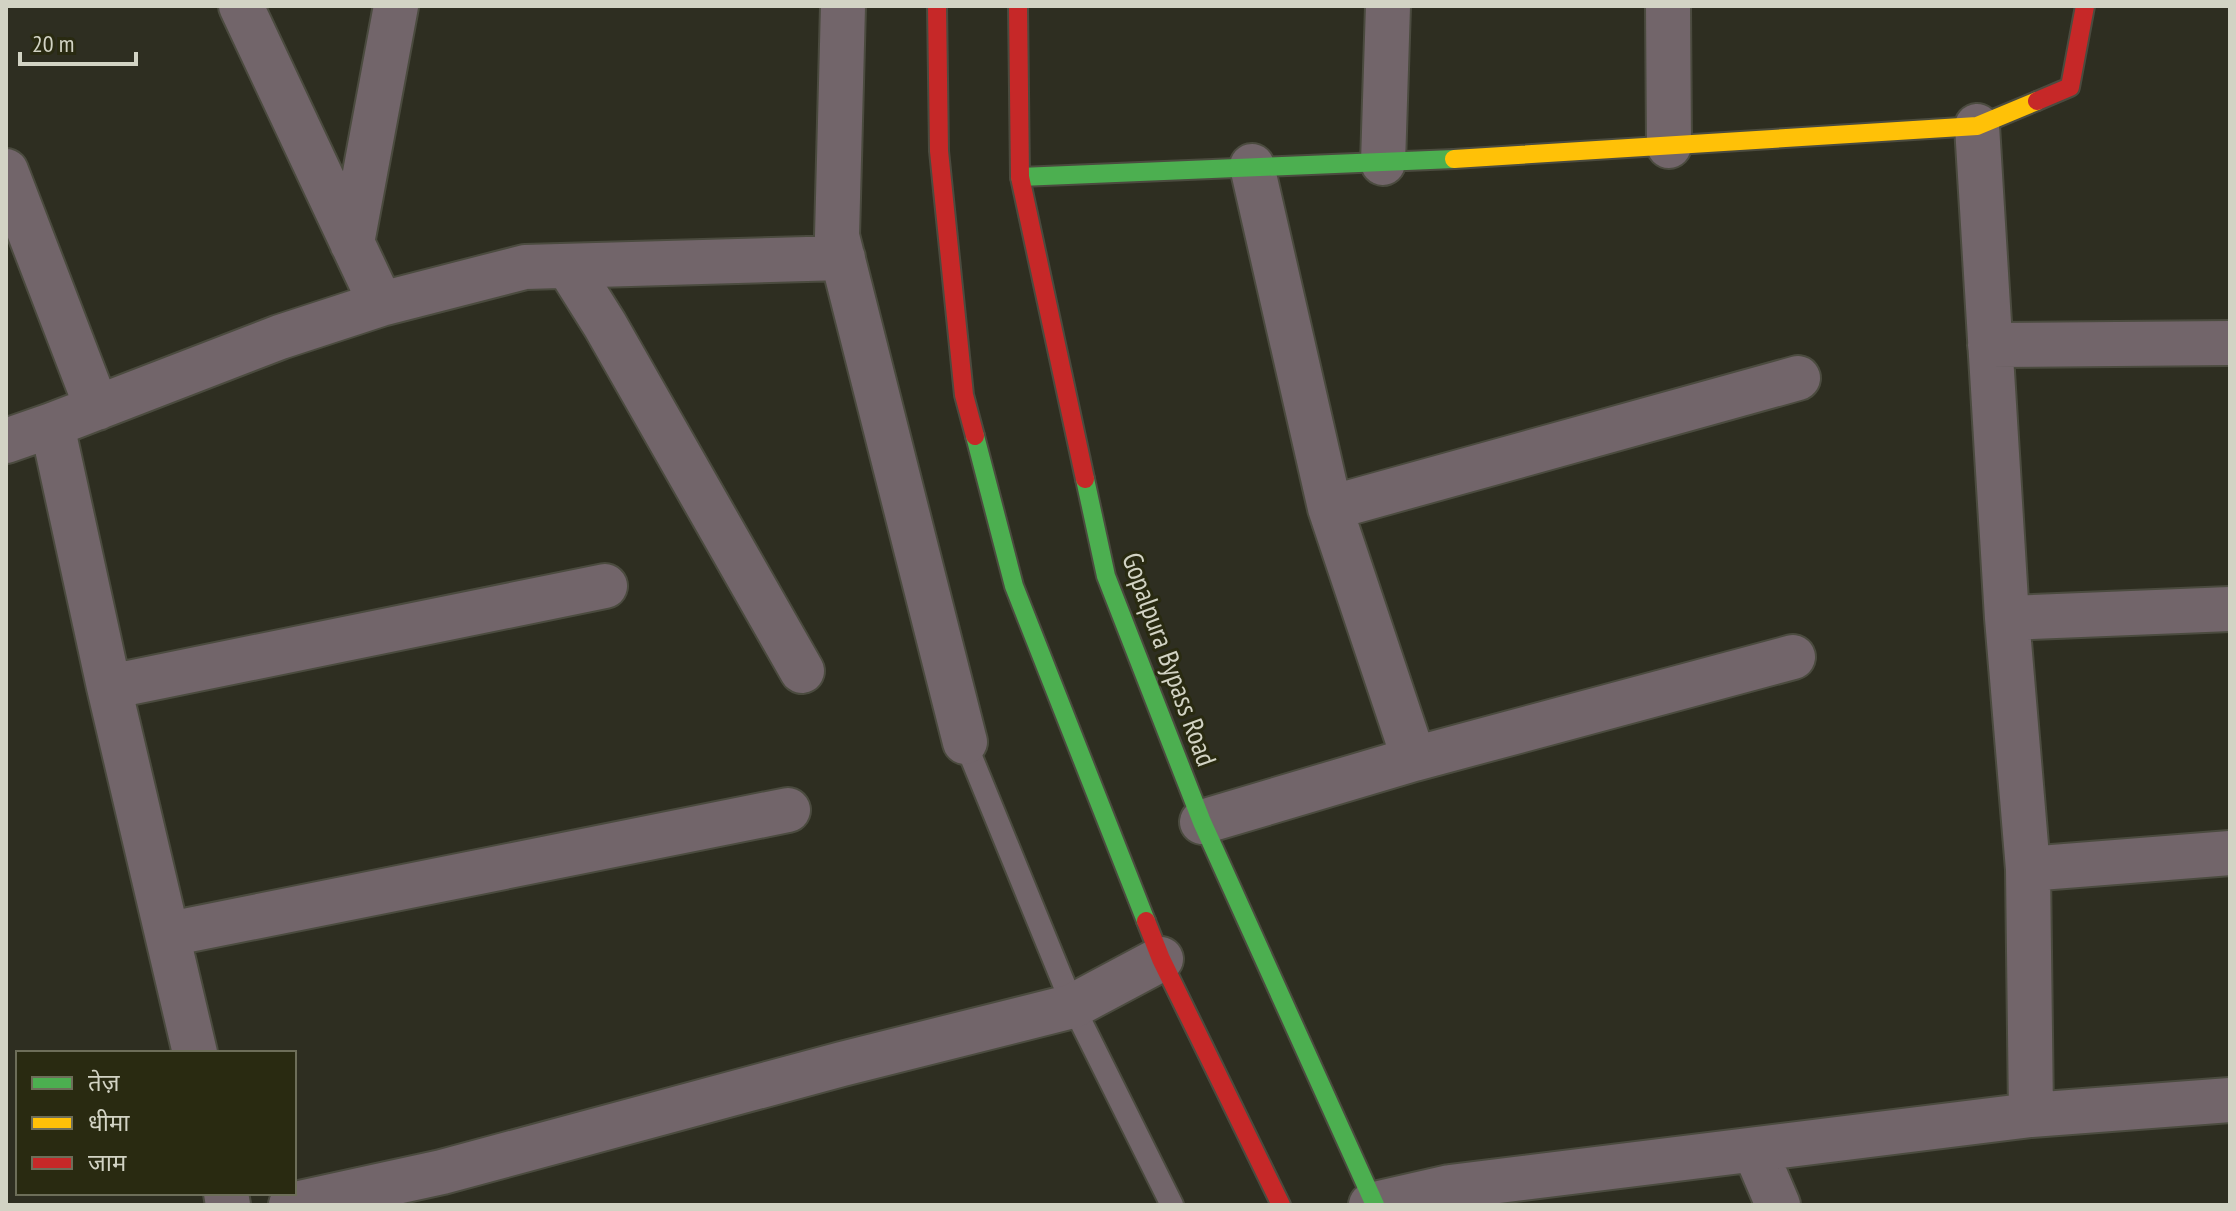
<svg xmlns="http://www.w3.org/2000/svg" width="2236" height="1211" font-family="'PT Sans Narrow','Noto Sans Devanagari',sans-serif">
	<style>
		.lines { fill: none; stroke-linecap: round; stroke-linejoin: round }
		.lane-casing { stroke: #4b4b3f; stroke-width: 26 }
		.street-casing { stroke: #4b4b3f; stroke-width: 48 }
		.fast-casing { stroke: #4b4b3f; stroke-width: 22 }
		.slow-casing { stroke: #4b4b3f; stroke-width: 22 }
		.jam-casing { stroke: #4b4b3f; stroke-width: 22 }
		.lane { stroke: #72656a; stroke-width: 22 }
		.street { stroke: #72656a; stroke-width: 44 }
		.fast { stroke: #4caf50; stroke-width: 18 }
		.slow { stroke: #ffc107; stroke-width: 18 }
		.jam { stroke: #c62828; stroke-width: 18 }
		.labels { text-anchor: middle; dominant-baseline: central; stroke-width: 6; stroke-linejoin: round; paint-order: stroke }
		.street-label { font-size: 28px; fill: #d2d3c4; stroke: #292a11 }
	</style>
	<rect width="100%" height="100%" fill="#2e2e21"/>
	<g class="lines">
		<g class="lane-casing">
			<path id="lane" d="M 965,742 L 1073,1006 L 1172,1205"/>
		</g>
		<g class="street-casing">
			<path id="street" d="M 241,6 L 381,304
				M 843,6 L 837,236 L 965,742
				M 1668,6 L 1669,146
				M 1977,126 L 2007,618 L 2028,869 L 2031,1115
				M 1383,163 L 1388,6
				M 1252,166 L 1330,508 L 1414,759
				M 6,171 L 97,408
				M 352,243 L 396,6
				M 568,266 L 605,325 L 802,671
				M 1990,345 L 2230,343
				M 52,425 L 280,337 L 381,304 L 525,267 L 843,258
				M 6,441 L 52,425 L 109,687 L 195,1053
				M 1330,508 L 1798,378
				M 2007,618 L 2230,609
				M 109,687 L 605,586
				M 1202,822 L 1414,759 L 1793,657
				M 2028,869 L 2230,853
				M 169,934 L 788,810
				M 1755,1151 L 1778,1205
				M 226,1193 L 228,1205
				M 291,1205 L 442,1172 L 842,1064 L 1073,1006 L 1161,959
				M 1371,1205 L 1450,1187 L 2031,1115 L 2230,1100"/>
		</g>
		<g class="fast-casing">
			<path id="fast" d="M 1020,177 L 1454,159
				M 975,436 L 1014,586 L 1146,921
				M 1085,479 L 1106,576 L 1202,822 L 1375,1205"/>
		</g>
		<g class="slow-casing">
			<path id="slow" d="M 1454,159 L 1977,126 L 2037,101"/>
		</g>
		<g class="jam-casing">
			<path id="jam" d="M 937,6 L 939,151 L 964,395 L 975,436
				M 1018,6 L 1020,177 L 1085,479
				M 2037,101 L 2070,87 L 2085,6
				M 1146,921 L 1161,959 L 1281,1205"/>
		</g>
		<use href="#lane" class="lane"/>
		<use href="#street" class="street"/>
		<use href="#fast" class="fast"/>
		<use href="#slow" class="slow"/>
		<use href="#jam" class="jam"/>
	</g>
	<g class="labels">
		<g class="street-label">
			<text transform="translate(1170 659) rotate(70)">Gopalpura Bypass Road</text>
		</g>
	</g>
	<rect width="2236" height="1211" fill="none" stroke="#d2d3c4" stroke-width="16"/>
	<rect x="16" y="1051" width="280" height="144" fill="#292a11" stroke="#6d6e59" stroke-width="2"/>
	<rect x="32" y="1077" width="40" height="12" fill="#4caf50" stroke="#6d6e59" stroke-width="2"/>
	<text x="88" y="1091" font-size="24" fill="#d2d3c4">तेज़</text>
	<rect x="32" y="1117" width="40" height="12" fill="#ffc107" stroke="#6d6e59" stroke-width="2"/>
	<text x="88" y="1131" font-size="24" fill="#d2d3c4">धीमा</text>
	<rect x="32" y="1157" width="40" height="12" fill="#c62828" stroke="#6d6e59" stroke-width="2"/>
	<text x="88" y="1171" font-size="24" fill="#d2d3c4">जाम</text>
	<path d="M20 52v12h116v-12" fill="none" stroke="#d2d3c4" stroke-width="4"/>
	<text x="32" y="52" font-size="24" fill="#d2d3c4" stroke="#292a11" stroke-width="6" paint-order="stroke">20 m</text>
</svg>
